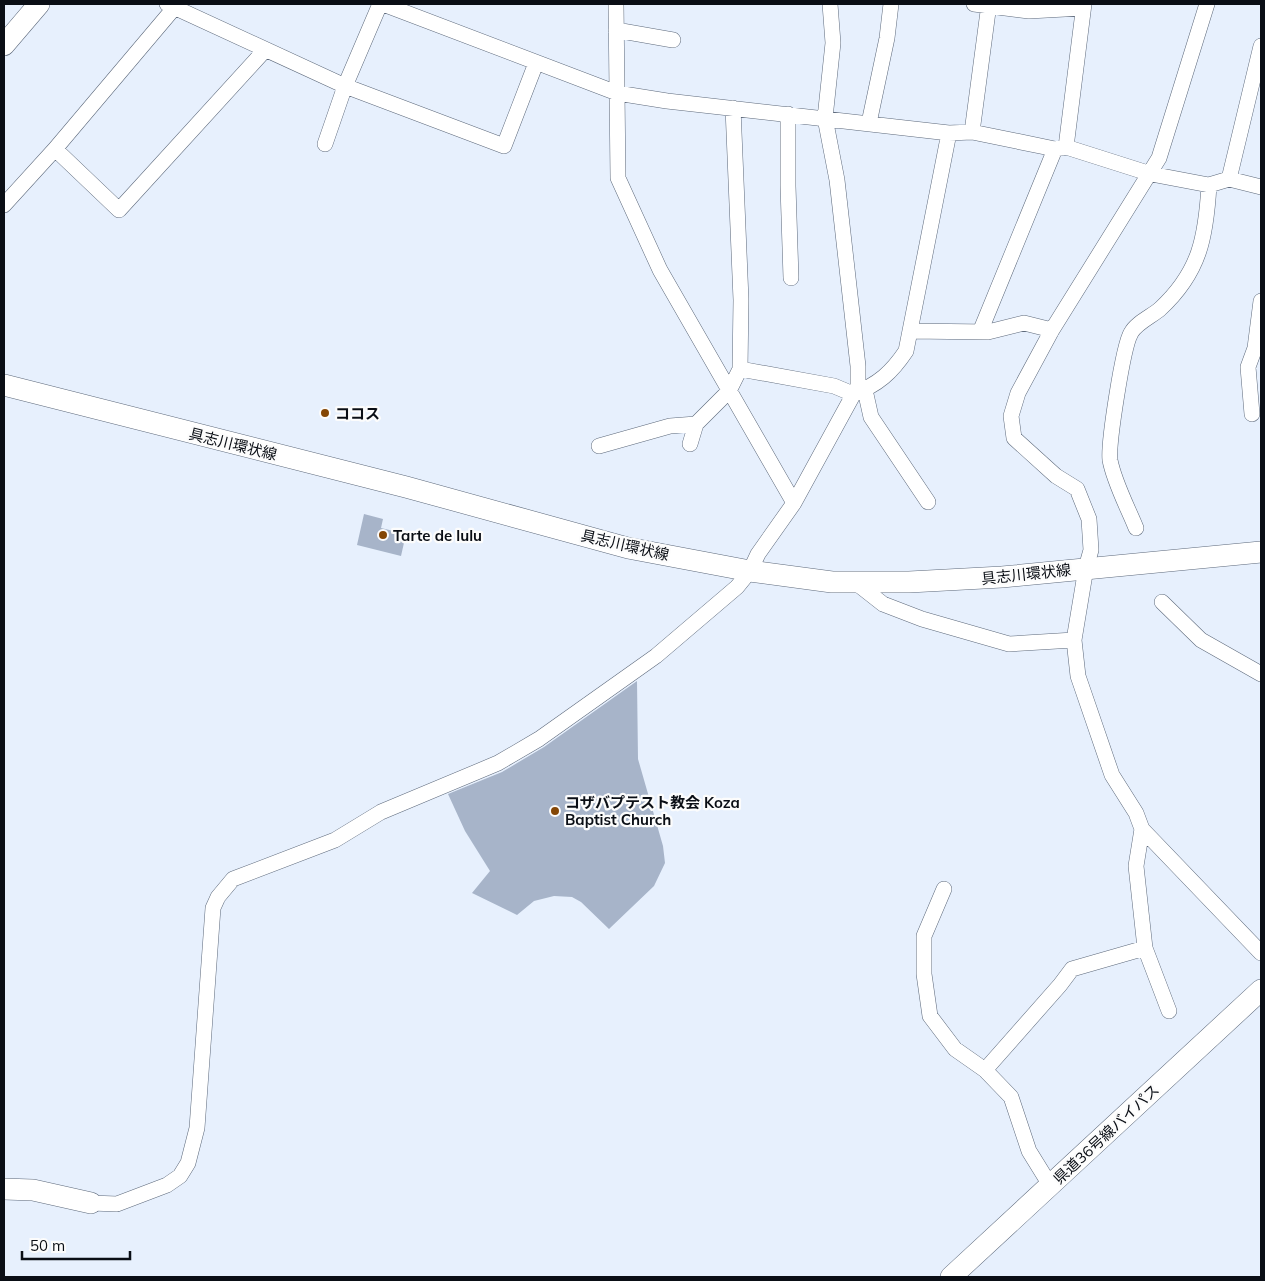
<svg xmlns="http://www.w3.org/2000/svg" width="1265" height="1281" font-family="Mulish,'Noto Sans JP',sans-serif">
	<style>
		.building { fill: #a7b4c9 }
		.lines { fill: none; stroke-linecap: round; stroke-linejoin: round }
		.street-casing { stroke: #5d697b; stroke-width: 16 }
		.secondary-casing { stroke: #5d697b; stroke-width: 22 }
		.street { stroke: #fff; stroke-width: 15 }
		.secondary { stroke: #fff; stroke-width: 21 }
		.poi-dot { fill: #844605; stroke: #fcfcfc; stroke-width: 2 }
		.labels { text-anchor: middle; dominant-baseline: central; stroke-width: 4.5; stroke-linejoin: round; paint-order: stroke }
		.poi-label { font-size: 15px; font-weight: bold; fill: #0a0e15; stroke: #fcfcfc; text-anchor: start }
		.street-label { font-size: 15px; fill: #0a0e15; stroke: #fcfcfc }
	</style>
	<rect width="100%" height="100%" fill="#e7f0fd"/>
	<path class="building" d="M 364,514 L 383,519 L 381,528 L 406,534 L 401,556 L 357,545 Z
		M 637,681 L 638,759 L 663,846 L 665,863 L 654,886 L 609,929 L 581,902 L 572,897 L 554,896 L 534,901 L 517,915 L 472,893 L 490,871 L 465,831 L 448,794 L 502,772 L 544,747 Z"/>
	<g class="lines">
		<g class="street-casing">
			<path id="street" d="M 167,4 L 345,86 L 504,146 L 536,63
				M 383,4 L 617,93 L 667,101 L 949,133 L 972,132 L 1055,149 L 1066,147 L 1151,174 L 1209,185 L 1229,179 L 1261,187
				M 616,4 L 618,178 L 660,270 L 794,503
				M 974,4 L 1029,11 L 1083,8
				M 1207,4 L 1159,158 L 1052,330 L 1018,393 L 1011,416 L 1014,438 L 1056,476 L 1077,489 L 1089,519 L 1091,550 L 1086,568 L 1074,640 L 1078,676 L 1112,775 L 1136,813 L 1142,829 L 1261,953
				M 616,30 L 673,40
				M 788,114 L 788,186 L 791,278
				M 869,123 L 887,38 L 891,4
				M 972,132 L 989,4
				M 325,144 L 345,86 L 380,4
				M 1066,147 L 1084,4
				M 55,149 L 119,210 L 265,50
				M 1229,179 L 1261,46
				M 4,205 L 55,149 L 175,7
				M 910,331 L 988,332 L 1024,323 L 1052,330
				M 980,332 L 1055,149
				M 740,369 L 834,386 L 853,394 C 878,385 892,372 906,351 L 949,133
				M 865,390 L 871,417 L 928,502
				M 1252,414 L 1248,367 L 1255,348 L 1261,301
				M 690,444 L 696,424
				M 599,446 L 670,426 L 696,424 L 729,391 L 740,369 L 741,300 L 733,108
				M 1136,528 C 1128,508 1114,482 1110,460 C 1108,444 1123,346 1131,333 C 1136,323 1152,316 1160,309 C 1200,272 1206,237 1209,185
				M 855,582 L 883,604 L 922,619 L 1009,644 L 1074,640
				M 1162,602 L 1201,640 L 1261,674
				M 1142,829 L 1136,866 L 1145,948 L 1169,1011
				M 944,889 L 924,936 L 924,974 L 930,1016 L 955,1049 L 985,1070 L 1011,1097 L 1029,1151 L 1050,1185
				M 985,1070 L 1060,985 L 1072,969 L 1145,948
				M 91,1203 L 117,1204 L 167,1185 L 180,1176 L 188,1163 L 197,1128 L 213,908 L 218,897 L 233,879 L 335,840 L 381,812 L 498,763 L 539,739 L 656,656 L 737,587 L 750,571 L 758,554 L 794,503 L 858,386 L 858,366 L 837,180 L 825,118 L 833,43 L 830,4"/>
		</g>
		<g class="secondary-casing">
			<path id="secondary" d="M 4,45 L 39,4
				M 4,385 L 406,487 L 628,548 L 750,571 L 832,582 L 909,582 L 1002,577 L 1261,552
				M 4,1189 L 33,1190 L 91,1203
				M 951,1277 L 1261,990"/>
		</g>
		<use href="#street" class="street"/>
		<use href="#secondary" class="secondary"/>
	</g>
	<g class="poi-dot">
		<circle cx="325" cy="413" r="5"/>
		<circle cx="383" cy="535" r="5"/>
		<circle cx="555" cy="811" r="5"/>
	</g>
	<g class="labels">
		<g class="poi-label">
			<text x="335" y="413">ココス</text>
			<text x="393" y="535">Tarte de lulu</text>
			<text x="565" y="802">コザバプテスト教会 Koza<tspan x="565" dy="17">Baptist Church</tspan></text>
		</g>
		<g class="street-label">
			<text transform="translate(233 444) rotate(14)">具志川環状線</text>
			<text transform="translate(625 545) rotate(13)">具志川環状線</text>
			<text transform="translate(1026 574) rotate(-6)">具志川環状線</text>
			<text transform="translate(1106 1134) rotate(-43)">県道36号線バイパス</text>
		</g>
	</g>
	<rect width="1265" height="1281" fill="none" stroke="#0a0e15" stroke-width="10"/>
	<path d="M22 1251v8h108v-8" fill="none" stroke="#0a0e15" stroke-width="2.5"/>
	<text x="30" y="1251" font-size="15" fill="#0a0e15" stroke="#fcfcfc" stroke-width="4" paint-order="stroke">50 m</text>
</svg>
